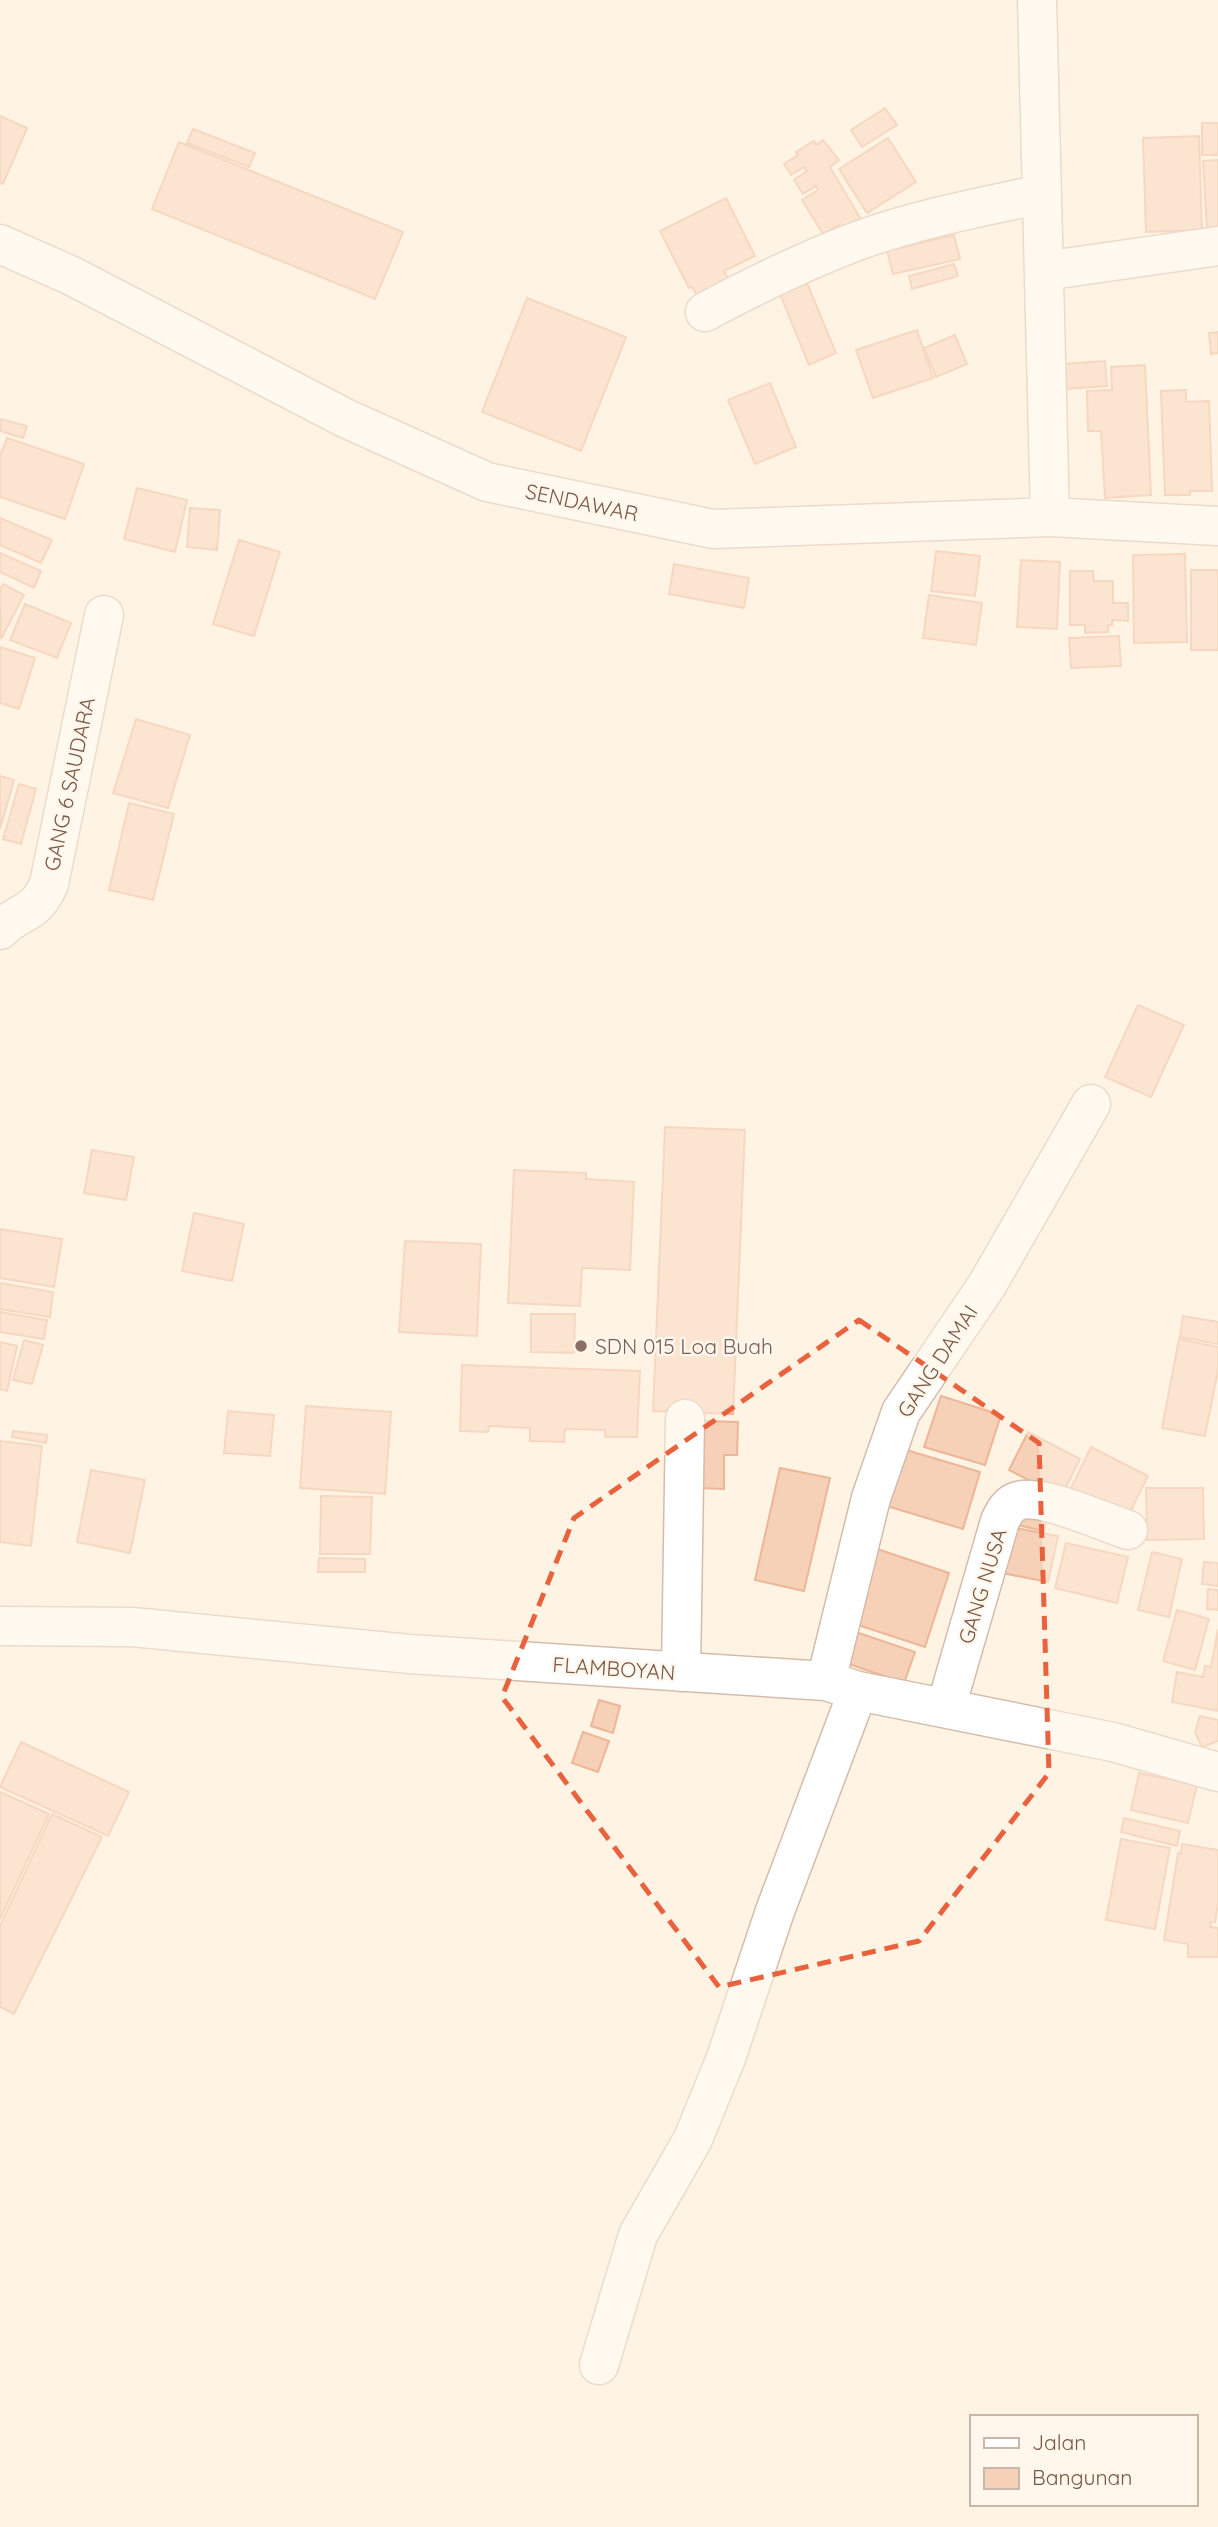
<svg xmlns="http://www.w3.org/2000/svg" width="1218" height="2527" font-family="Quicksand,sans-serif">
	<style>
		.building { fill: #f7d0b8; stroke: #ecb697; stroke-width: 2 }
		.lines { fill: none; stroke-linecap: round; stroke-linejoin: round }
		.minor-casing { stroke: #d4bcab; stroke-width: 41 }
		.minor { stroke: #fff; stroke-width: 38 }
		.marked { fill: none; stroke: #e9613d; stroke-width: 5; stroke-dasharray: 14 9; stroke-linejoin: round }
		.education-dot { fill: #8d6e63; stroke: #fff7ec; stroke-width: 2.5 }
		.labels { text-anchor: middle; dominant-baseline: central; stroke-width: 5; stroke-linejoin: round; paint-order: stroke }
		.street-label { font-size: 21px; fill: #7a5846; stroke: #fff7ec }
		.education-label { font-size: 21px; fill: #785e54; stroke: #fff7ec; text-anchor: start }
	</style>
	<rect width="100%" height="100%" fill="#fff4e3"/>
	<path class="building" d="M 885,108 L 897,125 L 862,147 L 851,130 Z
		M 0,116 L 27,128 L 3,184 L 0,183 Z
		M 1202,123 L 1218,123 L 1218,155 L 1202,155 Z
		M 193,129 L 255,153 L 249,167 L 187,143 Z
		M 1199,136 L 1202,230 L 1146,232 L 1143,138 Z
		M 888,138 L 916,182 L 867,213 L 839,169 Z
		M 823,140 L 839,160 L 830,167 L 863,223 L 845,234 L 839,225 L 823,234 L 802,200 L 818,190 L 816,186 L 803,194 L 794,180 L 807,171 L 804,167 L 791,175 L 784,164 L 798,155 L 796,152 L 814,141 L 816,145 Z
		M 179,142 L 403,232 L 375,299 L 152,209 Z
		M 1218,160 L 1218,228 L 1207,229 L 1203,161 Z
		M 726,198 L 755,256 L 724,271 L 730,282 L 699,299 L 692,287 L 689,288 L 660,231 Z
		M 954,235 L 960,259 L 893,274 L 887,251 Z
		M 954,264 L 958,276 L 912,289 L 909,276 Z
		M 802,271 L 836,353 L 809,365 L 775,282 Z
		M 527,298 L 626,337 L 581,451 L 482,412 Z
		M 917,330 L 933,378 L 873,398 L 856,350 Z
		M 1218,332 L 1218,353 L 1211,354 L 1209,333 Z
		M 955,335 L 967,364 L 936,377 L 924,348 Z
		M 1105,361 L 1107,386 L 1065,389 L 1063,364 Z
		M 1145,365 L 1151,495 L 1105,498 L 1101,431 L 1088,431 L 1087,391 L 1112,390 L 1111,367 Z
		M 770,383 L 796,447 L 755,464 L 728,400 Z
		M 1186,390 L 1186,402 L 1209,401 L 1212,491 L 1190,491 L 1190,495 L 1165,495 L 1161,391 Z
		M 0,419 L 27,426 L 23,438 L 0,431 Z
		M 7,438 L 84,464 L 65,519 L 0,497 L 0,456 Z
		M 137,488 L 187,500 L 175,552 L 124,539 Z
		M 190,508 L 220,510 L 217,550 L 187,547 Z
		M 0,518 L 52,540 L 41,563 L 0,545 Z
		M 239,540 L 280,552 L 254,636 L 213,624 Z
		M 936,551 L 980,556 L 975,596 L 931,591 Z
		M 0,553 L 41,571 L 34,588 L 0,572 Z
		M 1185,554 L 1187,642 L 1134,643 L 1133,555 Z
		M 1021,560 L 1060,562 L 1057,629 L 1017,627 Z
		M 674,564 L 749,578 L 744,608 L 669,594 Z
		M 1191,570 L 1218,570 L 1218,650 L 1191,650 Z
		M 1070,571 L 1093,571 L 1094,581 L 1113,581 L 1113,603 L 1128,603 L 1128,621 L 1112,620 L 1112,625 L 1108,625 L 1108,632 L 1085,633 L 1085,625 L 1070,625 Z
		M 3,584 L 24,595 L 1,639 L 0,590 Z
		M 929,595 L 982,603 L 976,645 L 923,638 Z
		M 25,604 L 71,623 L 57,658 L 10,640 Z
		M 1119,636 L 1121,666 L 1071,668 L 1069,638 Z
		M 0,647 L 35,658 L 19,709 L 0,703 Z
		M 136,719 L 190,735 L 168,808 L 113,793 Z
		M 0,776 L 14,780 L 0,829 Z
		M 19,784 L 36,789 L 21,844 L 3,839 Z
		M 129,803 L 174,814 L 153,900 L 109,890 Z
		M 1138,1005 L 1184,1025 L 1151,1097 L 1105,1077 Z
		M 665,1127 L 745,1130 L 733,1414 L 653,1411 Z
		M 92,1150 L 134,1157 L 126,1200 L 84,1193 Z
		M 514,1170 L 586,1173 L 586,1179 L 634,1182 L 630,1270 L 582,1268 L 580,1306 L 508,1303 Z
		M 194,1213 L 244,1224 L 232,1281 L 182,1271 Z
		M 0,1229 L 62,1239 L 54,1287 L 0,1278 Z
		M 405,1241 L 481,1244 L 477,1336 L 399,1332 Z
		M 0,1283 L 53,1292 L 50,1317 L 0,1309 Z
		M 0,1312 L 47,1320 L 44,1339 L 0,1332 Z
		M 531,1314 L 575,1314 L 574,1353 L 531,1352 Z
		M 1183,1316 L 1218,1322 L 1218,1344 L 1180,1337 Z
		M 1179,1339 L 1218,1347 L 1218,1371 L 1205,1436 L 1162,1428 Z
		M 24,1340 L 43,1345 L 32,1384 L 13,1380 Z
		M 0,1342 L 17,1346 L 7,1391 L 0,1389 Z
		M 462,1365 L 640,1371 L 637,1437 L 605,1437 L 605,1430 L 565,1429 L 564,1442 L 530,1441 L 530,1428 L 489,1426 L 488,1432 L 460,1431 Z
		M 941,1396 L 1001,1415 L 985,1465 L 924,1447 Z
		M 306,1406 L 391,1412 L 385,1494 L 300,1488 Z
		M 228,1411 L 274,1415 L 270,1456 L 224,1453 Z
		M 672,1420 L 738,1422 L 737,1455 L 724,1455 L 724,1489 L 670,1487 Z
		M 13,1431 L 47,1435 L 46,1443 L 12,1437 Z
		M 1028,1432 L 1080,1459 L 1061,1497 L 1009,1470 Z
		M 0,1441 L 42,1446 L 31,1546 L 0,1542 Z
		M 893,1446 L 980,1472 L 963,1529 L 877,1503 Z
		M 1091,1447 L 1148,1476 L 1127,1518 L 1070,1490 Z
		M 780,1468 L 830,1478 L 804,1591 L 755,1580 Z
		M 91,1470 L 145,1480 L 130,1553 L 77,1542 Z
		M 1146,1488 L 1203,1488 L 1204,1539 L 1147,1540 Z
		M 321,1496 L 372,1497 L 370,1554 L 320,1554 Z
		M 1048,1513 L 1044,1531 L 1009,1523 Z
		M 1001,1525 L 1058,1536 L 1048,1582 L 992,1571 Z
		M 1066,1543 L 1128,1557 L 1117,1603 L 1055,1588 Z
		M 871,1547 L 949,1573 L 925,1647 L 846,1621 Z
		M 1152,1552 L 1182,1559 L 1169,1617 L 1138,1610 Z
		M 319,1558 L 365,1559 L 365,1572 L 318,1572 Z
		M 1204,1562 L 1218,1563 L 1218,1586 L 1202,1584 Z
		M 1208,1589 L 1218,1590 L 1218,1610 L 1207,1609 Z
		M 1177,1610 L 1209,1619 L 1195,1670 L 1163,1661 Z
		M 847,1629 L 915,1652 L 904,1683 L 837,1660 Z
		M 1218,1629 L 1218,1711 L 1172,1702 L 1177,1672 L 1203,1677 L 1205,1666 L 1211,1667 Z
		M 599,1700 L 620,1706 L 613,1733 L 591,1726 Z
		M 1200,1716 L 1218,1720 L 1218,1741 L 1202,1747 L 1195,1732 Z
		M 583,1732 L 609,1741 L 598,1772 L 572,1763 Z
		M 21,1742 L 129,1792 L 108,1836 L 0,1787 Z
		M 1139,1773 L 1197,1785 L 1188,1823 L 1131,1810 Z
		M 0,1792 L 49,1814 L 0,1919 Z
		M 52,1814 L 102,1837 L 14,2014 L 0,2007 L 0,1926 Z
		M 1124,1818 L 1180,1831 L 1177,1846 L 1121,1832 Z
		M 1121,1839 L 1170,1848 L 1155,1929 L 1106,1920 Z
		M 1182,1844 L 1218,1850 L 1218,1903 L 1215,1922 L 1211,1922 L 1210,1927 L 1218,1928 L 1218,1957 L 1188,1957 L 1188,1944 L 1164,1940 L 1178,1853 L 1181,1854 Z"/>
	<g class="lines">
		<g class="minor-casing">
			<path id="minor" d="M 1037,0 L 1050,517
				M 0,244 L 72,276 L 345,418 L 487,482 L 713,529 L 1050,517 L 1218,526
				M 1044,271 L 1218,246
				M 705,312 C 755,285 806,260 860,240 C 918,219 981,207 1042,194
				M 0,930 C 22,908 34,917 49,884 L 104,615
				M 0,1626 L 132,1627 L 410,1654 L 826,1681 L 858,1691 L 1113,1742 L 1218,1772
				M 681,1672 L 685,1419
				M 826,1681 L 871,1498 L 901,1412 L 987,1285 L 1091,1104
				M 946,1707 L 1000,1521 C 1004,1513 1008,1504 1018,1501 C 1040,1493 1104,1522 1128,1530
				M 599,2365 L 638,2235 L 693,2139 L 726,2058 L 775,1911 L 858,1691"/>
		</g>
		<use href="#minor" class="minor"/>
	</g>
	<path d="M0 0H1218V2527H0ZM 859,1320 L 1039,1443 L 1049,1773 L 919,1941 L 719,1987 L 502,1697 L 574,1518 Z" fill="#fff4e3" fill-opacity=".55" fill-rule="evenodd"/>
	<path class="marked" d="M 859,1320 L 1039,1443 L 1049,1773 L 919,1941 L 719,1987 L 502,1697 L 574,1518 Z"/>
	<circle class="education-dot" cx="581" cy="1346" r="7"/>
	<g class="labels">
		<g class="street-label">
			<text transform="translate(582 502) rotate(12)">SENDAWAR</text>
			<text transform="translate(69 784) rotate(-78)">GANG 6 SAUDARA</text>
			<text transform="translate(937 1361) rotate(-57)">GANG DAMAI</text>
			<text transform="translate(982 1586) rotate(-73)">GANG NUSA</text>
			<text transform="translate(614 1668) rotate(4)">FLAMBOYAN</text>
		</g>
		<g class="education-label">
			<text x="595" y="1346">SDN 015 Loa Buah</text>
		</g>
	</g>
	<rect x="970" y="2415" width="228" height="91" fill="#fff7ec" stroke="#cab7aa" stroke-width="2"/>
	<rect x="984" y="2438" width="35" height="10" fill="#ffffff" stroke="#cab7aa" stroke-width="2"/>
	<text x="1032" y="2450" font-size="21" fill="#7a5846">Jalan</text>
	<rect x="984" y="2468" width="35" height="21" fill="#f7d0b8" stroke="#cab7aa" stroke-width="2"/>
	<text x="1032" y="2485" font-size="21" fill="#7a5846">Bangunan</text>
</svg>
